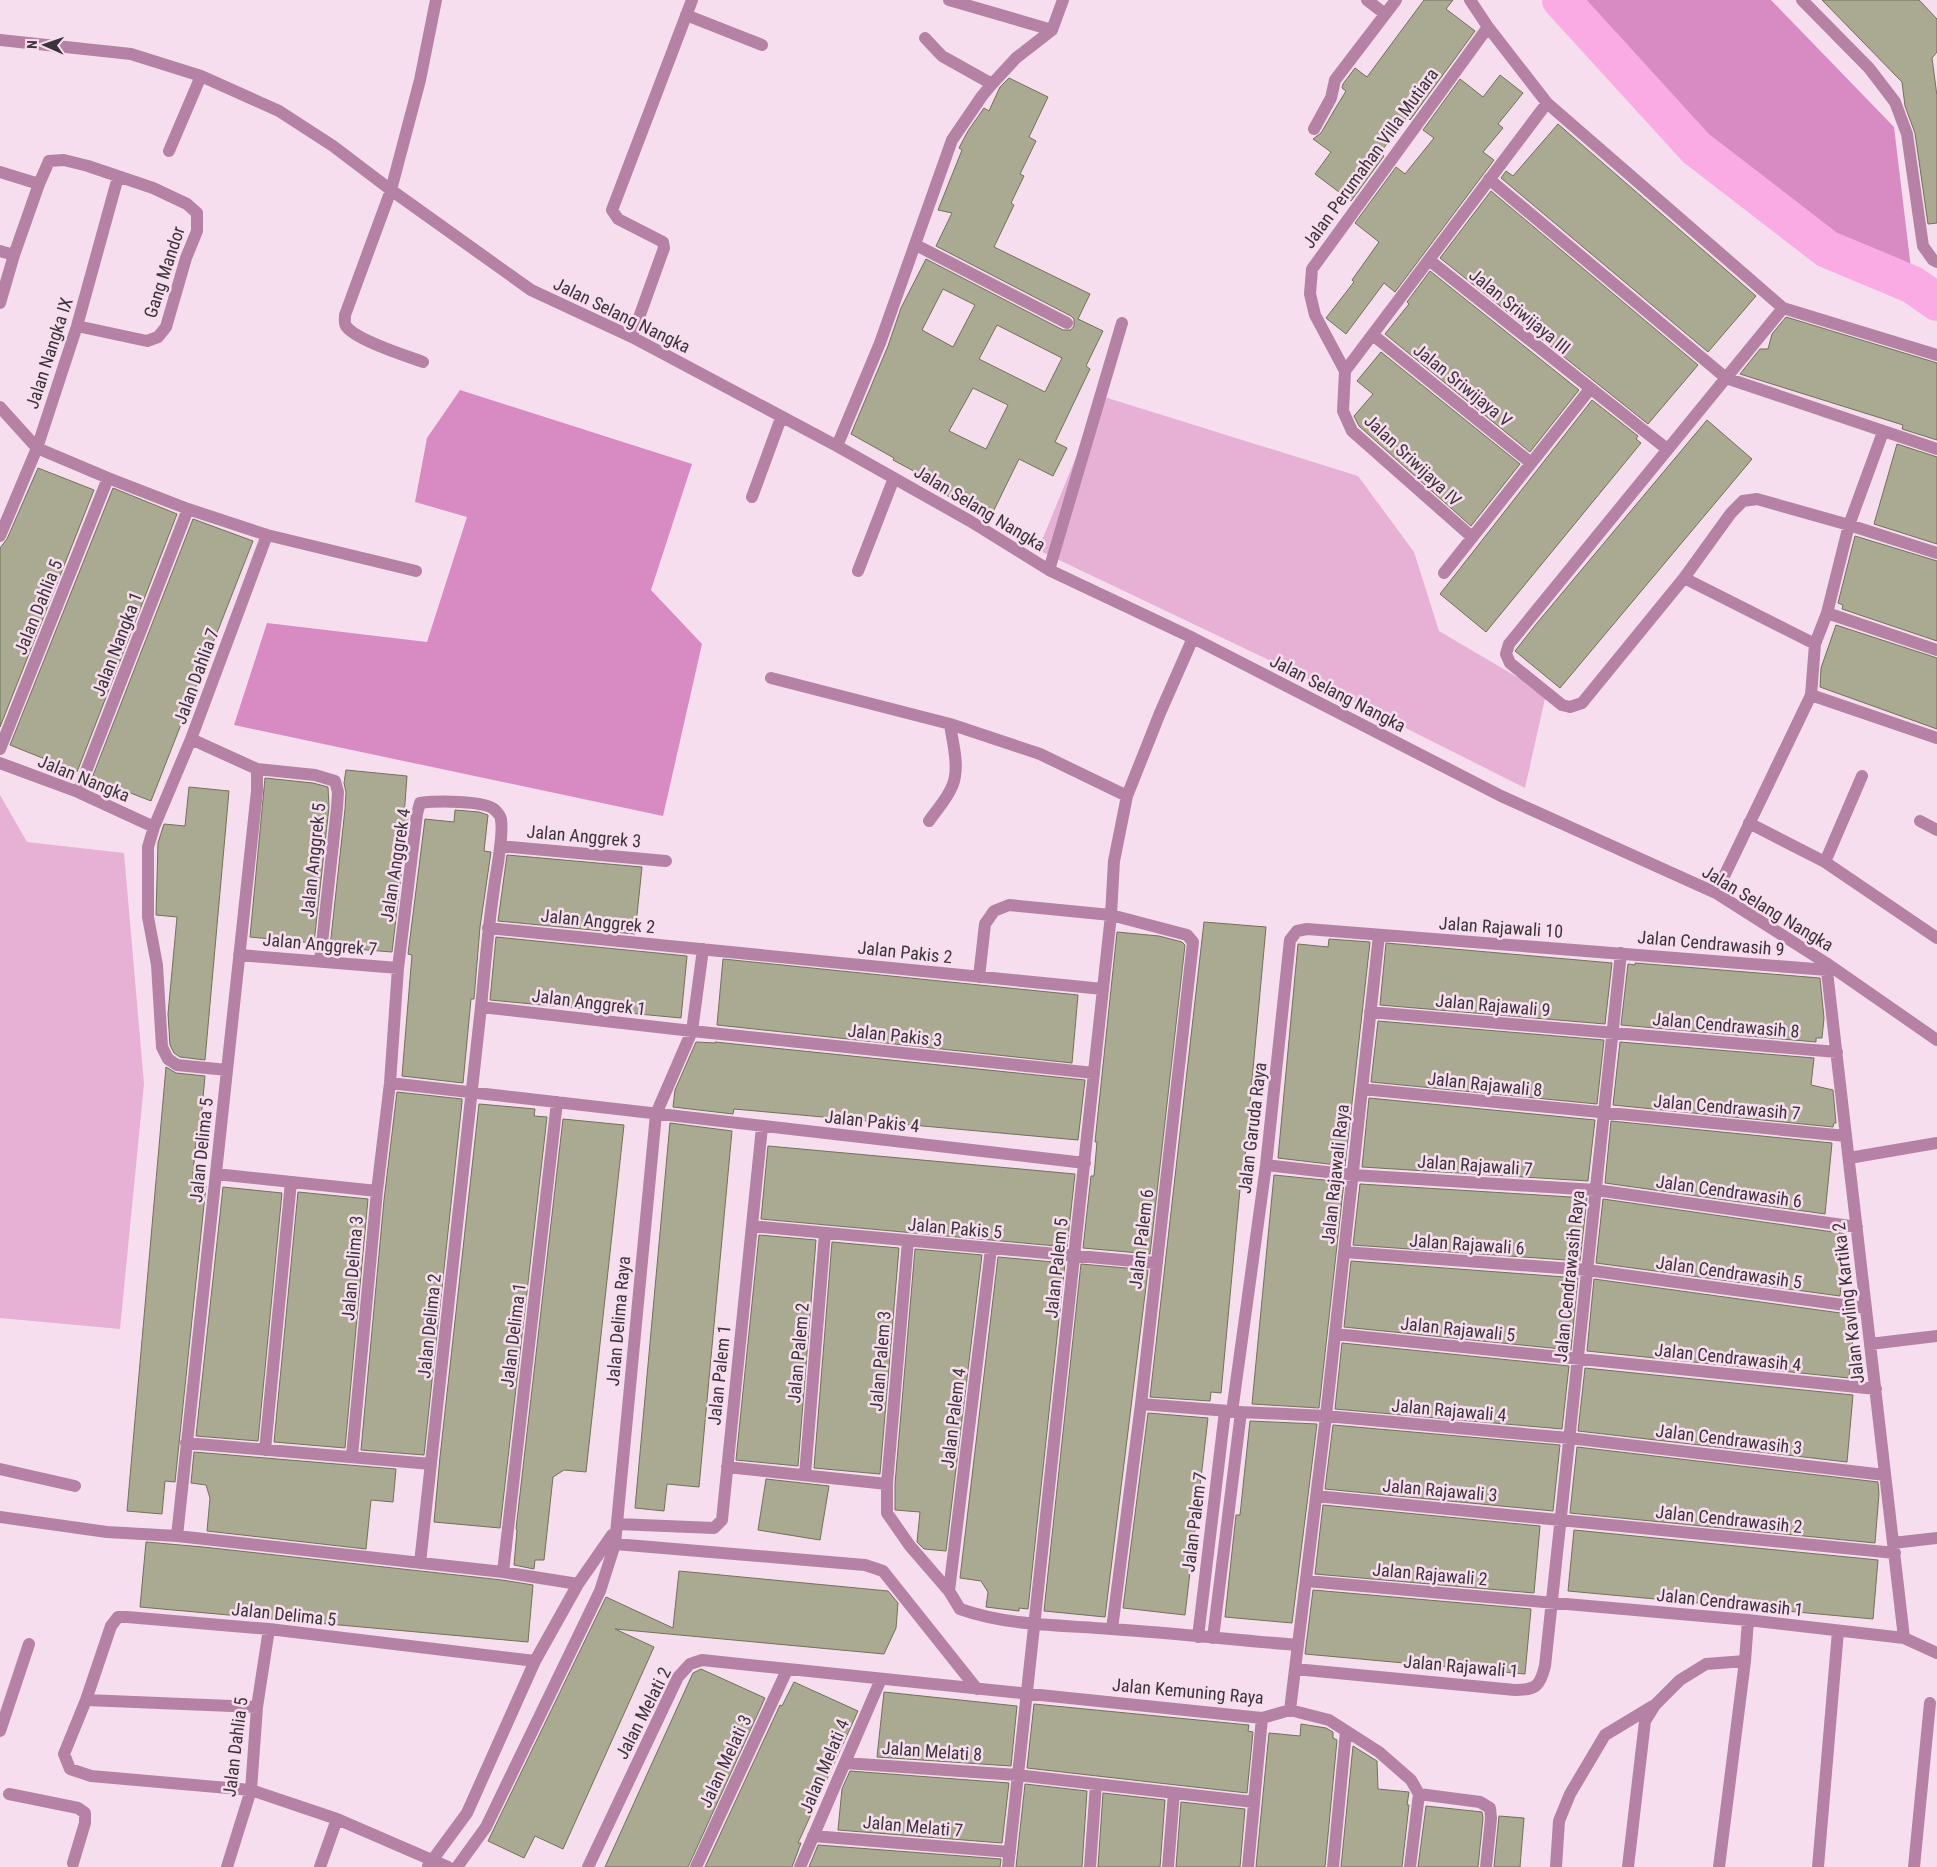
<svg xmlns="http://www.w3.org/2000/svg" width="1937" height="1867" font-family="'Roboto Condensed',sans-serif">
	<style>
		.green { fill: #e6b1d5 }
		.forest { fill: #d88bc2 }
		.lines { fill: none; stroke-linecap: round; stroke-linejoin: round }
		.river { stroke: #fbabe3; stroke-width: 38 }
		.building { fill: #a9aa91; stroke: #71715a; fill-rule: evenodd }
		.minor { stroke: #b582a6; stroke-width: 12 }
		.labels { text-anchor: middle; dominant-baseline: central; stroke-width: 5; stroke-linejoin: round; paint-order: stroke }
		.street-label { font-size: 18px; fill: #3d333a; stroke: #f7deee }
	</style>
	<rect width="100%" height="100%" fill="#f7deee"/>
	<path class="green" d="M 1101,396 L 1358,476 L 1414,552 L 1439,631 L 1546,694 L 1525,788 L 1298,674 L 1038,550 Z
		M 0,795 L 27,842 L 124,853 L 144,1084 L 120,1329 L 0,1318 Z"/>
	<path class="forest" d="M 1561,0 L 1771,0 L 1894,127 L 1913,285 L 1827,249 L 1696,148 Z
		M 460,390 L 692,464 L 651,590 L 702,644 L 663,816 L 234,725 L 267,623 L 427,642 L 467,517 L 415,502 L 427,438 Z"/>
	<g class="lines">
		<path class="river" d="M 1561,0 L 1696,148 L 1827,249 L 1913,285 L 1937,302"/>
	</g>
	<path class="building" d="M 1424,0 L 1453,0 L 1446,9 L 1475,31 L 1410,120 L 1407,117 L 1380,153 L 1384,156 L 1351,201 L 1315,174 L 1331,152 L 1313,139 L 1321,133 L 1335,109 L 1346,91 L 1342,88 L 1343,84 L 1355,68 L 1367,77 Z
		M 1822,0 L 1919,0 L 1937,19 L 1937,52 L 1932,58 L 1937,96 L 1937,223 L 1928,224 L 1915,133 L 1905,106 L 1902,82 Z
		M 1500,75 L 1523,93 L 1498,124 L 1503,128 L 1483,152 L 1494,160 L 1395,292 L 1384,283 L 1346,334 L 1326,318 L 1354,282 L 1352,280 L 1379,242 L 1355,223 L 1396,167 L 1405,174 L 1434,138 L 1423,130 L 1460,79 L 1483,97 Z
		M 1009,78 L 1048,97 L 1029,137 L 1036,141 L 1020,174 L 1024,176 L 1011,203 L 1014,205 L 994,247 L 1090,294 L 1078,319 L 1103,331 L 1086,366 L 1090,369 L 1055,442 L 1067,448 L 1053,476 L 1019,459 L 991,516 L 935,490 L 938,484 L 893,460 L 894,458 L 851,434 L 888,346 L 901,308 L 926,259 L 1063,330 L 1071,330 L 1074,326 L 1074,319 L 1071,316 L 936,246 L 952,213 L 938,210 L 962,150 L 959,148 L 968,131 L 984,108 L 989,111 L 1000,87 ZM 943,289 L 975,305 L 953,347 L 922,330 ZM 997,325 L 1062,358 L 1045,392 L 979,359 ZM 973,388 L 1008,405 L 986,449 L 949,431 Z
		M 1558,124 L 1756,296 L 1708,352 L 1501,178 L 1506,171 L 1513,176 Z
		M 1491,191 L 1698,365 L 1648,424 L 1440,258 Z
		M 1430,271 L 1579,390 L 1530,452 L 1385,334 L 1409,304 L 1407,302 Z
		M 1786,317 L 1937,363 L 1937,440 L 1902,429 L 1903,425 L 1740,374 L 1760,349 L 1768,349 L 1772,334 Z
		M 1381,352 L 1520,464 L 1471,526 L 1359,426 L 1354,416 L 1373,394 L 1357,381 Z
		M 1592,400 L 1638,436 L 1636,439 L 1641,443 L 1486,632 L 1440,594 Z
		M 1707,420 L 1752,459 L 1560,688 L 1515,651 L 1537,623 Z
		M 1897,444 L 1937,457 L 1937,544 L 1874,524 Z
		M 38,468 L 94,490 L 0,727 L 0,548 L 7,539 Z
		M 113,488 L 177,514 L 77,772 L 10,745 Z
		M 193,519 L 253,541 L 151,801 L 92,778 Z
		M 1855,536 L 1937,561 L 1937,641 L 1842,609 L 1843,605 L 1838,603 Z
		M 1836,625 L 1937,658 L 1937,729 L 1820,687 L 1821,668 Z
		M 346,770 L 407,776 L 404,817 L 408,817 L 392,952 L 330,947 L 345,809 L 346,792 L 344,783 Z
		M 265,778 L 313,783 L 328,787 L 329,807 L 314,943 L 250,937 Z
		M 189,787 L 229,791 L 205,1060 L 180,1057 L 174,1053 L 170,1045 L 168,1014 L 177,917 L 156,915 L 158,843 L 164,824 L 185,826 Z
		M 455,810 L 479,812 L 488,815 L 484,851 L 491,852 L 480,927 L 474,999 L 471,999 L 463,1083 L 402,1076 L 412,955 L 408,954 L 425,819 L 454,822 Z
		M 507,855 L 642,867 L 635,934 L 498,921 Z
		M 1204,922 L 1266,927 L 1245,1157 L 1243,1157 L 1221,1393 L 1211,1392 L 1210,1401 L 1150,1397 Z
		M 1117,932 L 1159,936 L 1182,942 L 1185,945 L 1150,1254 L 1083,1248 L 1091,1176 L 1094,1176 L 1097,1142 L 1095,1142 Z
		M 496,937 L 687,956 L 681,1018 L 490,1000 Z
		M 1329,939 L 1370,942 L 1345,1166 L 1278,1158 L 1298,944 L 1328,947 Z
		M 1386,943 L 1612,963 L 1605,1024 L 1380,1005 Z
		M 723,959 L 1078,995 L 1072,1063 L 717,1025 Z
		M 1635,963 L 1820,978 L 1824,1018 L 1822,1038 L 1816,1038 L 1816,1042 L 1621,1025 L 1628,964 L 1635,965 Z
		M 1378,1021 L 1604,1040 L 1597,1104 L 1371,1082 Z
		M 696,1042 L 715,1043 L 715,1042 L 1085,1080 L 1078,1140 L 734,1109 L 733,1114 L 673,1107 L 675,1090 Z
		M 1620,1042 L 1814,1058 L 1811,1085 L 1833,1090 L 1836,1123 L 1834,1123 L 1833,1127 L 1613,1105 Z
		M 166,1067 L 176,1073 L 205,1076 L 200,1130 L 197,1130 L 192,1184 L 206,1186 L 175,1482 L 165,1481 L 162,1514 L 127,1511 Z
		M 397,1092 L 462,1099 L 462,1102 L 424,1455 L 361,1450 L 384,1200 Z
		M 1369,1098 L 1595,1120 L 1588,1181 L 1362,1167 Z
		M 479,1104 L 535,1109 L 534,1116 L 547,1117 L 500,1528 L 434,1522 L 440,1457 Z
		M 563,1119 L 624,1125 L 586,1472 L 564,1470 L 553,1477 L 544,1560 L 535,1560 L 534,1569 L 514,1565 L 517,1530 L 516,1529 Z
		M 1611,1121 L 1832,1143 L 1825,1214 L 1605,1183 Z
		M 670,1123 L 732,1131 L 699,1487 L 667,1484 L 664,1511 L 635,1508 Z
		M 768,1146 L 1075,1174 L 1067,1247 L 761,1219 Z
		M 1274,1175 L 1344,1182 L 1319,1408 L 1252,1404 Z
		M 1360,1184 L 1587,1198 L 1580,1261 L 1353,1245 Z
		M 223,1187 L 282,1193 L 258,1441 L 196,1436 Z
		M 298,1192 L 368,1199 L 345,1448 L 274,1442 Z
		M 1603,1199 L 1847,1234 L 1840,1296 L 1596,1263 Z
		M 759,1235 L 816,1240 L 798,1466 L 736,1460 Z
		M 832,1242 L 899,1248 L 880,1474 L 814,1468 Z
		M 915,1249 L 982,1255 L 946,1551 L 924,1549 L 917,1542 L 920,1512 L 895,1510 L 895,1484 Z
		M 998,1257 L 1065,1263 L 1028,1609 L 1019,1608 L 1019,1611 L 986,1607 L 988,1592 L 981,1581 L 960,1578 Z
		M 1351,1261 L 1578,1278 L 1571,1350 L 1344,1327 Z
		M 1081,1264 L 1148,1270 L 1105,1617 L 1044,1611 Z
		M 1594,1279 L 1855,1315 L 1849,1378 L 1587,1351 Z
		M 1342,1343 L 1569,1366 L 1562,1429 L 1335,1409 Z
		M 1585,1368 L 1853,1395 L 1847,1462 L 1578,1431 Z
		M 1148,1413 L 1208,1418 L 1185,1615 L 1123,1608 Z
		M 1250,1421 L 1317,1424 L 1292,1623 L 1225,1617 L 1236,1515 L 1240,1515 Z
		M 1333,1425 L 1560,1445 L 1553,1511 L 1325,1489 Z
		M 1577,1447 L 1878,1482 L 1879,1494 L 1875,1543 L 1570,1513 Z
		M 194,1452 L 396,1469 L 393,1502 L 371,1500 L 366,1549 L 207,1531 L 210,1498 L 206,1485 L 191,1483 Z
		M 766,1479 L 829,1486 L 820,1540 L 758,1530 Z
		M 1323,1505 L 1540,1526 L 1534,1593 L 1315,1574 Z
		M 1574,1530 L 1878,1560 L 1873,1619 L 1568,1591 Z
		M 146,1542 L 203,1547 L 502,1580 L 533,1585 L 528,1642 L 140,1607 Z
		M 679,1571 L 888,1591 L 898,1603 L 896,1628 L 884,1654 L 615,1629 L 654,1647 L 563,1849 L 535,1836 L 524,1858 L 488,1841 L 606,1597 L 673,1628 Z
		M 1313,1590 L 1531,1609 L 1525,1674 L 1305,1654 Z
		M 701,1669 L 765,1698 L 688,1867 L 605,1867 L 693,1673 Z
		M 794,1682 L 858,1711 L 798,1843 L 801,1843 L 792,1867 L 705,1867 L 780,1705 L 782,1706 Z
		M 884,1692 L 1017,1706 L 1011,1766 L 877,1757 Z
		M 1034,1704 L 1249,1725 L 1248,1731 L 1253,1732 L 1247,1793 L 1027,1768 Z
		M 1301,1724 L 1326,1728 L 1333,1732 L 1333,1738 L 1337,1740 L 1325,1867 L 1256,1867 L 1269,1733 L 1300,1736 Z
		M 1353,1746 L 1377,1761 L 1378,1789 L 1409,1792 L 1407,1805 L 1409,1805 L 1402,1867 L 1341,1867 Z
		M 850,1771 L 1009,1783 L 1002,1843 L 838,1830 L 842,1789 Z
		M 1025,1784 L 1087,1791 L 1082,1867 L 1016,1867 Z
		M 1103,1793 L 1165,1800 L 1160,1867 L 1098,1867 Z
		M 1181,1802 L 1245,1809 L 1240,1867 L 1176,1867 Z
		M 1426,1806 L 1482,1812 L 1483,1818 L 1478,1867 L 1418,1867 Z
		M 1499,1816 L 1524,1818 L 1520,1867 L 1494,1867 Z
		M 818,1845 L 1001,1859 L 1000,1867 L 809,1867 Z"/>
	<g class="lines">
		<path class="minor" d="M 949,0 L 1052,30
			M 1367,0 L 1385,14
			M 1470,0 L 1488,27 L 1547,103 L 1783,308 L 1937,355
			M 1802,0 L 1869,68 L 1895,102 L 1907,134 L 1923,246 L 1933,260 L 1937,262
			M 686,15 L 762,45
			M 925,38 L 942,56 L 992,84
			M 0,40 L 131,54 L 201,76 L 279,111 L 333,146 L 391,190 L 531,290 L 632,337 L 837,446 L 970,521 L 1049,570 L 1193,638 L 1501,796 L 1716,893 L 1826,963 L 1937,1040
			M 1314,129 L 1331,98 L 1335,80 L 1396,0
			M 169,151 L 201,76
			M 0,172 L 39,184
			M 1489,179 L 1726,378 L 1937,449
			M 916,245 L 1067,323
			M 0,251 L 14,255
			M 1429,260 L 1667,449
			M 0,303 L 14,255 L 39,184 L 49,161 L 64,160 L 88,166 L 153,188 L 187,204 L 197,213 L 197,231 L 186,258 L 166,327 L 158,337 L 147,341 L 77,326
			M 1783,308 L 1509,644 L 1506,654 L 1510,663 L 1562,705 L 1570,707 L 1582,703 L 1684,578 L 1731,513 L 1743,501 L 1757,499 L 1849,525 L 1937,553
			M 1373,335 L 1531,463
			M 632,337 L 664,248 L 663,242 L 618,219 L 612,210 L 692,0
			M 423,362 C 407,356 355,340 346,326 C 344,323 345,319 345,315 L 391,190 L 420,80 L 436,0
			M 1345,371 L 1315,315 L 1310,294 L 1312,269 L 1488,27
			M 1345,371 L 1547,103
			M 1345,371 L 1343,411 L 1352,431 L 1472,537
			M 0,407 L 37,448 L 108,478 L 188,509 L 267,535 L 416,571
			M 837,446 L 880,343 L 952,140 L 982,96 L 992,84 L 1016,58 L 1052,30 L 1063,0
			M 752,497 L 781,418
			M 0,536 L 37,448 L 77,326 L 118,177
			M 1049,570 L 1122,323
			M 858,571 L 894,478
			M 1444,573 L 1590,389
			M 1684,578 L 1815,644
			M 1827,613 L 1937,650
			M 771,678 L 950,724 L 1040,754 L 1127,796
			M 1811,695 L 1937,738
			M 191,739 L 257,769 L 315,775 L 335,781 L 338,792 L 337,808 L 320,961
			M 0,749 L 108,478
			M 0,763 L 78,792 L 154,827
			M 78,792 L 188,509
			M 929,821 C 938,808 953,792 955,776 C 958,760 952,740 950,724
			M 1920,821 L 1937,830
			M 1749,823 L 1825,862 L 1937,938
			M 500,846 L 666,861
			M 1825,862 L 1862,776
			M 1716,893 L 1811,695 L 1815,644 L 1827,613 L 1849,525 L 1883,432
			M 488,928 L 1103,989
			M 239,955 L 398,968
			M 1826,963 L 1904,1638
			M 979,977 L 985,924 L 994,911 L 1009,905 L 1111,915 L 1187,935 L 1193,942 L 1141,1404 L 1112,1629
			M 481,1007 L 692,1031 L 1094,1073
			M 1370,1012 L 1837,1052
			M 227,1070 L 177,1065 L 168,1059 L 162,1047 L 157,965 L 148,917 L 148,847 L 154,827 L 191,739 L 267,535
			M 390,1083 L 1085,1163
			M 1362,1089 L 1846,1136
			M 1849,1158 L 1937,1143
			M 1266,1165 L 1353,1175 L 1596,1190 L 1857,1227
			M 216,1174 L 377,1191
			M 752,1226 L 1155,1263
			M 908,1241 L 887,1484 L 887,1513 L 910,1546 L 949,1591 L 960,1609 C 1008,1626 1060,1625 1111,1629 C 1173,1633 1236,1640 1298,1645
			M 1344,1252 L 1587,1270 L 1866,1308
			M 1335,1334 L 1876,1389
			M 1870,1344 L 1937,1336
			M 1141,1404 L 1241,1412 L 1326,1416 L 1569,1438 L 1885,1475
			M 1232,1412 L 1266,1165 L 1290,940 L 1297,931 L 1307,929 L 1827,970
			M 186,1443 L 431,1464
			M 265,1450 L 291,1182
			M 352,1456 L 377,1191 L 390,1083 L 398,968 L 417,814 L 420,803 C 435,801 485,800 495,810 C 497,812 501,817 501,820 C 504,835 496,872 494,888 C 488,928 485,967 481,1007 L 420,1563
			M 727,1467 L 887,1484
			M 0,1469 L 75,1486
			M 805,1475 L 825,1233
			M 1316,1496 L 1895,1553
			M 0,1517 L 107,1532 L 177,1536 L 503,1572 L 578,1584
			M 617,1524 L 714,1528 L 722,1520 L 762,1127
			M 177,1536 L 257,791 L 257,769
			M 607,1542 L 615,1544 L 865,1565 L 883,1571 L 977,1689
			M 1893,1543 L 1937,1538
			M 503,1572 L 557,1102
			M 1306,1581 L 1748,1620 L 1904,1638 L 1937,1653
			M 949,1591 L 991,1249
			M 1198,1637 L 1225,1411
			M 1213,1638 L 1241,1412
			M 1295,1669 L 1515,1690 C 1536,1690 1540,1686 1545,1666 L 1621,953
			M 86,1700 L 257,1707
			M 1290,1710 L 1326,1416 L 1379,935
			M 0,1731 L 29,1644
			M 845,1763 L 1017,1775 L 1254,1802
			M 9,1794 L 78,1808 L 85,1813 L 85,1823 L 73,1863
			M 813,1836 L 1010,1852
			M 428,1866 L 467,1813 L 535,1661 L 578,1584 L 612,1535
			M 227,1867 L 251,1790 L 257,1707 L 269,1629
			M 320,1867 L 337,1819
			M 448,1867 L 337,1819 L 251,1790 L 91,1776 L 70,1769 L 64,1754 L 86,1700 L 111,1626 L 118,1617 L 127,1617 L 269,1629 L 535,1661
			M 457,1867 L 486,1827 L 600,1591 L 615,1544 L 656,1114 L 692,1031 L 703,949
			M 588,1867 L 678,1677 L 690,1664 L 702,1660 L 1262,1718 L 1290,1710 L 1329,1720 L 1379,1752 L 1411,1780 L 1419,1794 L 1480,1802 L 1490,1808 L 1491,1818 L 1486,1867
			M 696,1867 L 787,1670
			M 800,1867 L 881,1679
			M 1008,1867 L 1111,915 L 1114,861 L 1127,796 L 1160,713 L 1193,638
			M 1090,1867 L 1096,1784
			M 1168,1867 L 1174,1793
			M 1248,1867 L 1262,1718
			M 1333,1867 L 1346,1731
			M 1410,1867 L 1419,1794
			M 1556,1867 L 1559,1821 L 1570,1794 L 1605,1735 L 1653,1706
			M 1628,1867 L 1645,1721 L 1655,1705 L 1680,1680 L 1706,1664 L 1745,1661
			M 1719,1867 L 1745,1661 L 1748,1620
			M 1818,1867 L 1838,1631
			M 1914,1867 L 1930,1703"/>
	</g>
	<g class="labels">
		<g class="street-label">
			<text transform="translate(1370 158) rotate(-54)">Jalan Perumahan Villa Mutiara</text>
			<text transform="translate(164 272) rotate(-72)">Gang Mandor</text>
			<text transform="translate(1520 311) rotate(39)">Jalan Sriwijaya III</text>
			<text transform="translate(622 315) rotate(26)">Jalan Selang Nangka</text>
			<text transform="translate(49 353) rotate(-72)">Jalan Nangka IX</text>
			<text transform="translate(1463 385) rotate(39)">Jalan Sriwijaya V</text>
			<text transform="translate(1413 460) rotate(43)">Jalan Sriwijaya IV</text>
			<text transform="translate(980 508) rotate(31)">Jalan Selang Nangka</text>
			<text transform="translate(38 607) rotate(-68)">Jalan Dahlia 5</text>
			<text transform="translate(117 644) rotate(-69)">Jalan Nangka 1</text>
			<text transform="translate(196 676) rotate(-70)">Jalan Dahlia 7</text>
			<text transform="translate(1338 693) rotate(27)">Jalan Selang Nangka</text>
			<text transform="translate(84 778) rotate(22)">Jalan Nangka</text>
			<text transform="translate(584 836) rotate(5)">Jalan Anggrek 3</text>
			<text transform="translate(313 860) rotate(-84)">Jalan Anggrek 5</text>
			<text transform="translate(395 865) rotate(-81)">Jalan Anggrek 4</text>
			<text transform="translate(1768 908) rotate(31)">Jalan Selang Nangka</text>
			<text transform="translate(598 921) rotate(6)">Jalan Anggrek 2</text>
			<text transform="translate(1501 927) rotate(4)">Jalan Rajawali 10</text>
			<text transform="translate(1711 943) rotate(5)">Jalan Cendrawasih 9</text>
			<text transform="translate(320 944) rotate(5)">Jalan Anggrek 7</text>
			<text transform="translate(905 952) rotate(6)">Jalan Pakis 2</text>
			<text transform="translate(589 1002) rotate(7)">Jalan Anggrek 1</text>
			<text transform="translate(1493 1005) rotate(5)">Jalan Rajawali 9</text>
			<text transform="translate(1726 1025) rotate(5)">Jalan Cendrawasih 8</text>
			<text transform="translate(895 1035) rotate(6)">Jalan Pakis 3</text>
			<text transform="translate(1485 1084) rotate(6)">Jalan Rajawali 8</text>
			<text transform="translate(1727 1107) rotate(5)">Jalan Cendrawasih 7</text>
			<text transform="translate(872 1121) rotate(6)">Jalan Pakis 4</text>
			<text transform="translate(1252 1128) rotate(-83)">Jalan Garuda Raya</text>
			<text transform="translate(201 1150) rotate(-84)">Jalan Delima 5</text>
			<text transform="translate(1475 1165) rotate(4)">Jalan Rajawali 7</text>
			<text transform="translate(1335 1174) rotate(-84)">Jalan Rajawali Raya</text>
			<text transform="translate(1729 1191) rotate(8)">Jalan Cendrawasih 6</text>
			<text transform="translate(955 1228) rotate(5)">Jalan Pakis 5</text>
			<text transform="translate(1141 1239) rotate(-83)">Jalan Palem 6</text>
			<text transform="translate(1467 1244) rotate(4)">Jalan Rajawali 6</text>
			<text transform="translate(352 1268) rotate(-85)">Jalan Delima 3</text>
			<text transform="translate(1056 1268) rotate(-84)">Jalan Palem 5</text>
			<text transform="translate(1729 1272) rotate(8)">Jalan Cendrawasih 5</text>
			<text transform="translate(1569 1276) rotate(-84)">Jalan Cendrawasih Raya</text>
			<text transform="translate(1848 1303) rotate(-97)">Jalan Kavling Kartika 2</text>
			<text transform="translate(618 1321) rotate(-85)">Jalan Delima Raya</text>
			<text transform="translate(429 1326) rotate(-84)">Jalan Delima 2</text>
			<text transform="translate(1458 1329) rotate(6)">Jalan Rajawali 5</text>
			<text transform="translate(513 1335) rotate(-83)">Jalan Delima 1</text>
			<text transform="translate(798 1353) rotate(-85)">Jalan Palem 2</text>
			<text transform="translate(1728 1357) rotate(6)">Jalan Cendrawasih 4</text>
			<text transform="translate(880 1361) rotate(-85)">Jalan Palem 3</text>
			<text transform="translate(719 1375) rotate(-84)">Jalan Palem 1</text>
			<text transform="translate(1449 1410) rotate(5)">Jalan Rajawali 4</text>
			<text transform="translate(953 1418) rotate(-83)">Jalan Palem 4</text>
			<text transform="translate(1729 1439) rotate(7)">Jalan Cendrawasih 3</text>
			<text transform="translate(1440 1490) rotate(5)">Jalan Rajawali 3</text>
			<text transform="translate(1729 1519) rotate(6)">Jalan Cendrawasih 2</text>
			<text transform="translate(1194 1522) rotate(-83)">Jalan Palem 7</text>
			<text transform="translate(1430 1574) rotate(5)">Jalan Rajawali 2</text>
			<text transform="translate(1730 1602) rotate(6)">Jalan Cendrawasih 1</text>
			<text transform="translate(284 1614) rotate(6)">Jalan Delima 5</text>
			<text transform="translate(1461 1666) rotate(5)">Jalan Rajawali 1</text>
			<text transform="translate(1188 1691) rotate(5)">Jalan Kemuning Raya</text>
			<text transform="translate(643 1713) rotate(-63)">Jalan Melati 2</text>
			<text transform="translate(235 1747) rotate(-83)">Jalan Dahlia 5</text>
			<text transform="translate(932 1751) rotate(4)">Jalan Melati 8</text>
			<text transform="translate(725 1761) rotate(-65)">Jalan Melati 3</text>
			<text transform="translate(824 1766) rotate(-67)">Jalan Melati 4</text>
			<text transform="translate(913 1826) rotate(5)">Jalan Melati 7</text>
		</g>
	</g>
	<g transform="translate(45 45) rotate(272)" stroke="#f7deee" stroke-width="4" paint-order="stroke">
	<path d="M0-4L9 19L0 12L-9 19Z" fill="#3d333a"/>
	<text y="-8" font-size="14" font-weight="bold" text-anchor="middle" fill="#3d333a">N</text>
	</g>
</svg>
